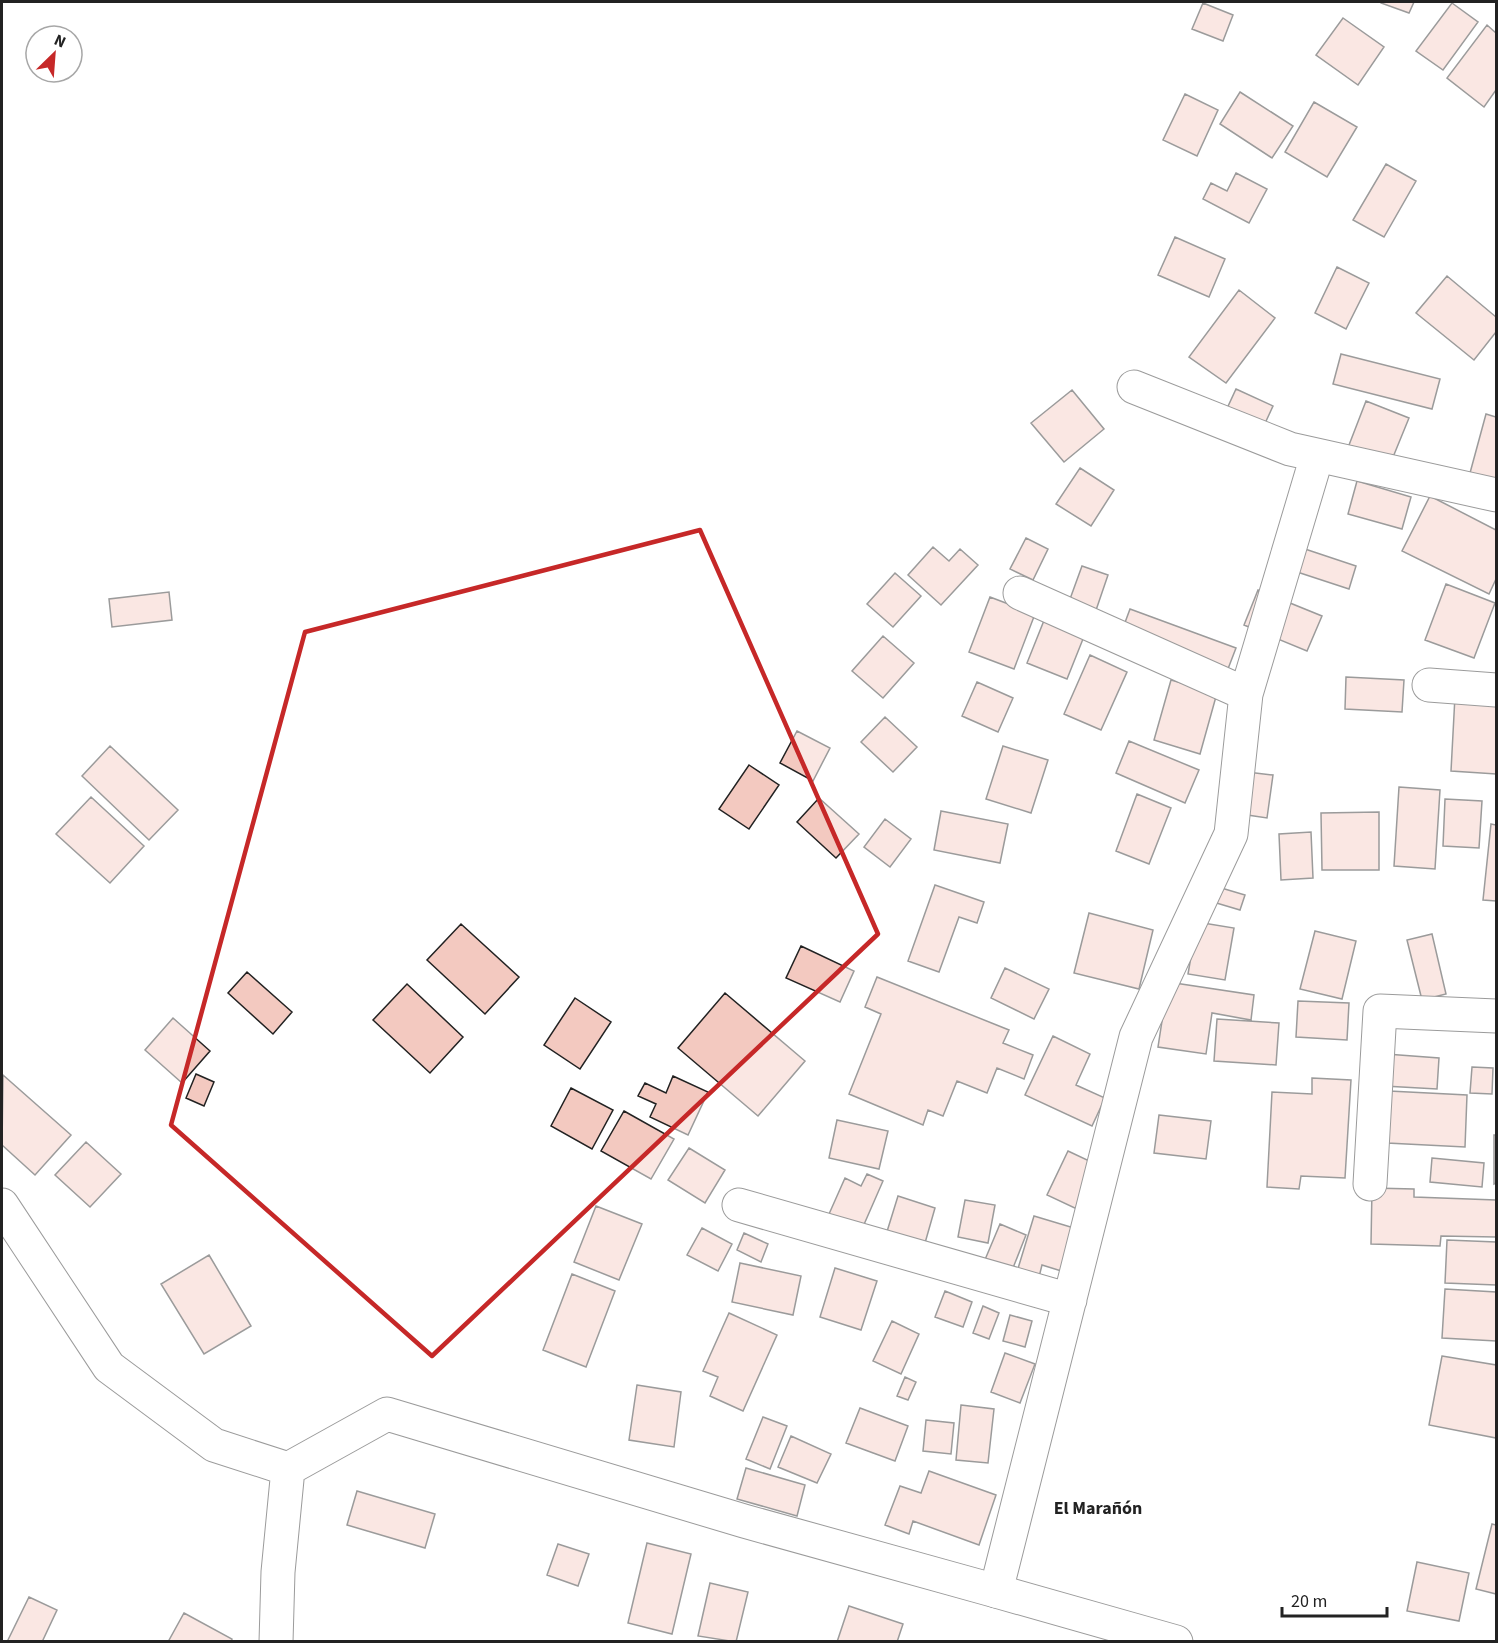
<svg xmlns="http://www.w3.org/2000/svg" width="1498" height="1643" font-family="'Source Sans 3',sans-serif">
	<style>
		.building { fill: #f3c9c0; stroke: #222; stroke-width: 1.5 }
		.lines { fill: none; stroke-linecap: round; stroke-linejoin: round }
		.minor-casing { stroke: #222; stroke-width: 35 }
		.major-casing { stroke: #222; stroke-width: 35 }
		.minor { stroke: #fff; stroke-width: 33 }
		.major { stroke: #fff; stroke-width: 33 }
		.marked { fill: none; stroke: #c62828; stroke-width: 4.5; stroke-linejoin: round }
		.labels { text-anchor: middle; dominant-baseline: central; stroke-width: 4.5; stroke-linejoin: round; paint-order: stroke }
		.quarter-label { font-size: 18px; font-weight: bold; fill: #222; stroke: #fff }
	</style>
	<rect width="100%" height="100%" fill="#fff"/>
	<path class="building" d="M 1203,3 L 1233,15 L 1223,41 L 1192,29 Z
		M 1381,3 L 1381,2 L 1414,2 L 1409,13 Z
		M 1452,3 L 1478,22 L 1443,70 L 1416,51 Z
		M 1343,18 L 1384,47 L 1358,85 L 1316,55 Z
		M 1487,25 L 1496,33 L 1496,90 L 1484,107 L 1447,78 Z
		M 1240,92 L 1293,126 L 1272,158 L 1220,124 Z
		M 1185,94 L 1218,110 L 1197,156 L 1163,140 Z
		M 1314,102 L 1357,127 L 1327,177 L 1285,152 Z
		M 1386,164 L 1416,181 L 1384,237 L 1353,220 Z
		M 1236,173 L 1267,189 L 1249,223 L 1203,199 L 1211,183 L 1227,191 Z
		M 1175,237 L 1225,259 L 1209,297 L 1158,275 Z
		M 1337,267 L 1369,283 L 1346,329 L 1315,313 Z
		M 1447,276 L 1496,317 L 1496,332 L 1474,360 L 1416,313 Z
		M 1239,290 L 1275,318 L 1226,383 L 1189,357 Z
		M 1341,354 L 1440,379 L 1432,409 L 1333,384 Z
		M 1236,389 L 1273,406 L 1261,432 L 1224,415 Z
		M 1072,390 L 1104,429 L 1064,462 L 1031,423 Z
		M 1366,401 L 1409,418 L 1391,462 L 1349,445 Z
		M 1486,414 L 1496,417 L 1496,492 L 1467,484 Z
		M 1080,468 L 1114,490 L 1091,526 L 1056,504 Z
		M 1357,481 L 1411,497 L 1402,529 L 1348,514 Z
		M 1430,496 L 1496,530 L 1496,579 L 1489,594 L 1402,551 Z
		M 1026,538 L 1048,549 L 1033,580 L 1010,569 Z
		M 1296,546 L 1356,566 L 1349,589 L 1288,569 Z
		M 933,547 L 949,561 L 960,549 L 978,565 L 941,605 L 908,575 Z
		M 1082,566 L 1108,575 L 1093,619 L 1066,610 Z
		M 895,573 L 921,596 L 893,627 L 867,604 Z
		M 1446,584 L 1495,603 L 1474,658 L 1425,640 Z
		M 1258,590 L 1322,616 L 1307,651 L 1244,625 Z
		M 169,592 L 172,620 L 112,627 L 109,599 Z
		M 990,597 L 1035,614 L 1014,669 L 969,652 Z
		M 1130,609 L 1236,648 L 1226,674 L 1120,636 Z
		M 1045,618 L 1085,634 L 1067,679 L 1027,663 Z
		M 883,636 L 914,663 L 883,698 L 852,671 Z
		M 1090,655 L 1127,672 L 1101,730 L 1064,714 Z
		M 1346,677 L 1404,680 L 1402,712 L 1345,709 Z
		M 1171,680 L 1217,693 L 1200,754 L 1154,740 Z
		M 977,682 L 1013,698 L 998,732 L 962,716 Z
		M 1455,696 L 1496,699 L 1496,774 L 1451,771 Z
		M 885,717 L 917,747 L 893,772 L 861,742 Z
		M 797,731 L 830,748 L 813,781 L 780,763 Z
		M 1129,741 L 1199,770 L 1185,803 L 1116,773 Z
		M 110,746 L 178,810 L 149,840 L 82,776 Z
		M 1003,746 L 1048,760 L 1031,813 L 986,799 Z
		M 749,765 L 779,785 L 749,829 L 719,809 Z
		M 1247,772 L 1273,775 L 1267,818 L 1241,814 Z
		M 1399,787 L 1440,790 L 1435,869 L 1394,866 Z
		M 1137,794 L 1171,808 L 1149,864 L 1116,851 Z
		M 91,797 L 144,846 L 110,883 L 56,834 Z
		M 819,798 L 859,834 L 836,858 L 797,822 Z
		M 1445,799 L 1482,801 L 1479,848 L 1443,846 Z
		M 941,811 L 1008,824 L 1000,863 L 934,850 Z
		M 1379,812 L 1379,870 L 1322,870 L 1321,813 Z
		M 885,819 L 911,839 L 890,867 L 864,847 Z
		M 1491,824 L 1496,825 L 1496,901 L 1483,900 Z
		M 1311,832 L 1313,878 L 1281,880 L 1279,834 Z
		M 935,885 L 984,902 L 977,923 L 959,917 L 939,972 L 908,961 Z
		M 1218,887 L 1245,895 L 1240,910 L 1213,902 Z
		M 1089,913 L 1153,930 L 1139,989 L 1074,973 Z
		M 1197,922 L 1234,928 L 1225,980 L 1188,974 Z
		M 461,924 L 519,977 L 485,1014 L 427,960 Z
		M 1315,931 L 1356,941 L 1342,999 L 1300,989 Z
		M 1432,934 L 1446,994 L 1422,1000 L 1407,940 Z
		M 801,946 L 854,971 L 840,1002 L 786,978 Z
		M 1005,968 L 1049,989 L 1034,1019 L 991,998 Z
		M 247,972 L 292,1012 L 273,1034 L 228,993 Z
		M 877,977 L 1009,1030 L 1003,1043 L 1033,1055 L 1024,1079 L 997,1068 L 987,1093 L 957,1081 L 943,1116 L 928,1110 L 923,1125 L 849,1094 L 881,1014 L 865,1007 Z
		M 1168,982 L 1254,995 L 1251,1020 L 1212,1013 L 1206,1054 L 1158,1047 Z
		M 407,984 L 463,1037 L 430,1073 L 373,1020 Z
		M 725,993 L 805,1061 L 758,1116 L 678,1048 Z
		M 575,998 L 611,1022 L 580,1069 L 544,1045 Z
		M 1298,1001 L 1349,1003 L 1347,1040 L 1296,1037 Z
		M 173,1018 L 210,1051 L 182,1083 L 145,1050 Z
		M 1217,1019 L 1279,1023 L 1276,1065 L 1214,1061 Z
		M 1053,1036 L 1090,1054 L 1076,1085 L 1105,1098 L 1092,1126 L 1025,1095 Z
		M 1386,1054 L 1439,1058 L 1437,1089 L 1384,1086 Z
		M 1472,1067 L 1493,1068 L 1492,1094 L 1470,1093 Z
		M 196,1074 L 214,1082 L 204,1106 L 186,1098 Z
		M 3,1075 L 71,1135 L 35,1175 L 2,1145 Z
		M 673,1076 L 708,1092 L 688,1135 L 650,1117 L 656,1104 L 638,1096 L 645,1083 L 666,1093 Z
		M 1312,1078 L 1351,1080 L 1345,1178 L 1301,1176 L 1299,1189 L 1267,1187 L 1272,1092 L 1312,1094 Z
		M 571,1088 L 613,1110 L 592,1149 L 551,1126 Z
		M 1389,1091 L 1467,1095 L 1465,1147 L 1387,1143 Z
		M 624,1111 L 674,1139 L 651,1179 L 601,1151 Z
		M 1159,1115 L 1211,1121 L 1206,1159 L 1154,1153 Z
		M 837,1120 L 888,1131 L 879,1169 L 829,1158 Z
		M 1494,1135 L 1496,1135 L 1496,1183 L 1494,1184 Z
		M 86,1142 L 121,1174 L 90,1207 L 55,1175 Z
		M 689,1148 L 725,1170 L 705,1203 L 668,1180 Z
		M 1068,1151 L 1100,1166 L 1079,1210 L 1047,1195 Z
		M 1432,1158 L 1484,1163 L 1482,1187 L 1430,1182 Z
		M 867,1174 L 883,1181 L 862,1229 L 829,1214 L 845,1178 L 861,1186 Z
		M 1372,1188 L 1414,1189 L 1414,1197 L 1496,1200 L 1496,1237 L 1441,1236 L 1440,1246 L 1371,1244 Z
		M 898,1196 L 935,1208 L 923,1250 L 885,1238 Z
		M 965,1200 L 995,1205 L 988,1243 L 958,1237 Z
		M 596,1206 L 642,1224 L 619,1280 L 574,1262 Z
		M 1034,1216 L 1084,1231 L 1071,1274 L 1042,1265 L 1038,1281 L 1016,1275 Z
		M 1000,1224 L 1026,1235 L 1011,1273 L 984,1262 Z
		M 702,1228 L 732,1244 L 718,1271 L 687,1255 Z
		M 744,1233 L 768,1244 L 761,1262 L 737,1250 Z
		M 1447,1240 L 1496,1242 L 1496,1285 L 1445,1283 Z
		M 209,1255 L 251,1326 L 204,1354 L 161,1284 Z
		M 740,1263 L 801,1276 L 793,1315 L 732,1302 Z
		M 835,1268 L 877,1281 L 861,1330 L 820,1317 Z
		M 572,1274 L 615,1291 L 586,1367 L 543,1350 Z
		M 1445,1289 L 1496,1292 L 1496,1341 L 1442,1338 Z
		M 945,1291 L 972,1302 L 963,1327 L 935,1317 Z
		M 983,1306 L 999,1313 L 989,1339 L 973,1333 Z
		M 729,1313 L 777,1335 L 743,1411 L 710,1396 L 718,1377 L 703,1371 Z
		M 1010,1315 L 1032,1321 L 1025,1347 L 1003,1341 Z
		M 892,1321 L 919,1334 L 901,1374 L 873,1361 Z
		M 1005,1353 L 1035,1364 L 1020,1403 L 991,1392 Z
		M 1442,1356 L 1496,1365 L 1496,1438 L 1429,1425 Z
		M 905,1377 L 916,1382 L 908,1400 L 897,1396 Z
		M 637,1385 L 681,1392 L 674,1447 L 629,1440 Z
		M 961,1405 L 994,1409 L 988,1463 L 956,1460 Z
		M 860,1408 L 908,1426 L 895,1461 L 846,1443 Z
		M 763,1417 L 787,1426 L 770,1469 L 746,1459 Z
		M 926,1420 L 954,1423 L 951,1454 L 923,1451 Z
		M 791,1436 L 831,1454 L 817,1483 L 778,1467 Z
		M 746,1468 L 805,1485 L 797,1516 L 737,1499 Z
		M 929,1471 L 996,1495 L 979,1545 L 913,1521 L 909,1534 L 885,1525 L 900,1486 L 921,1493 Z
		M 357,1491 L 435,1514 L 425,1548 L 347,1525 Z
		M 1492,1524 L 1496,1525 L 1496,1594 L 1476,1589 Z
		M 647,1543 L 691,1554 L 672,1634 L 628,1623 Z
		M 558,1544 L 589,1554 L 578,1586 L 547,1575 Z
		M 1417,1562 L 1469,1573 L 1459,1621 L 1407,1611 Z
		M 710,1583 L 748,1592 L 736,1642 L 698,1636 Z
		M 29,1597 L 57,1610 L 42,1642 L 7,1642 Z
		M 849,1606 L 903,1624 L 897,1642 L 837,1642 Z
		M 184,1613 L 232,1639 L 231,1642 L 168,1642 Z"/>
	<g class="lines">
		<g class="minor-casing">
			<path id="minor" d="M 1134,387 L 1290,449 L 1496,495
				M 1020,593 L 1246,694
				M 1429,685 L 1496,690
				M 1370,1184 L 1380,1011 L 1496,1016
				M 2,1205 L 109,1367 L 214,1445 L 288,1469
				M 739,1205 L 1070,1300
				M 276,1642 L 278,1572 L 288,1469 L 387,1414 L 744,1521 L 996,1591 L 1136,1037 L 1231,834 L 1246,694 L 1317,456"/>
		</g>
		<g class="major-casing">
			<path id="major" d="M 996,1591 L 1176,1642"/>
		</g>
		<use href="#minor" class="minor"/>
		<use href="#major" class="major"/>
	</g>
	<path d="M0 0H1498V1643H0ZM 700,530 L 878,934 L 432,1356 L 171,1125 L 305,632 Z" fill="#fff" fill-opacity=".55" fill-rule="evenodd"/>
	<path class="marked" d="M 700,530 L 878,934 L 432,1356 L 171,1125 L 305,632 Z"/>
	<g class="labels">
		<g class="quarter-label">
			<text x="1098" y="1508">El Marañón</text>
		</g>
	</g>
	<rect width="1498" height="1643" fill="none" stroke="#222222" stroke-width="6"/>
	<g transform="translate(54 54) rotate(25)"><circle r="28" fill="#ffffff" stroke="#a7a7a7" stroke-width="1.5"/>
	<path d="M0-4.5L10 22L0 15L-10 22Z" fill="#c62828"/>
	<text y="-9" font-size="16" font-weight="bold" text-anchor="middle" fill="#222222">N</text>
	</g>
	<path d="M1282 1607v9h105v-9" fill="none" stroke="#222222" stroke-width="3"/>
	<text x="1291" y="1607" font-size="18" fill="#222222" stroke="#ffffff" stroke-width="4.5" paint-order="stroke">20 m</text>
</svg>
